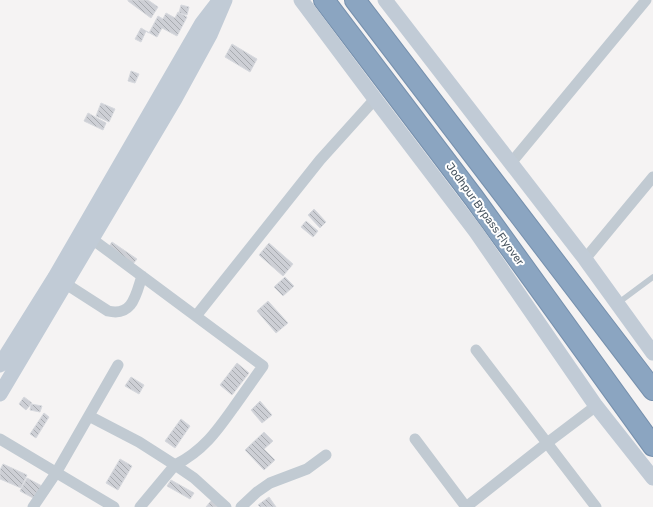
<svg xmlns="http://www.w3.org/2000/svg" width="653" height="507" font-family="Rubik,sans-serif">
	<style>
		.building { fill: url(#building-back-hatch); stroke: #d7d9de }
		.lines { fill: none; stroke-linecap: round; stroke-linejoin: round }
		.highway-casing { stroke: #7690ad; stroke-width: 22 }
		.lane { stroke: #c1cad2; stroke-width: 5.5 }
		.street { stroke: #c1cad2; stroke-width: 11 }
		.secondary { stroke: #c1cbd6; stroke-width: 15 }
		.highway { stroke: #8ba5c1; stroke-width: 20 }
		.labels { text-anchor: middle; dominant-baseline: central; stroke-width: 4; stroke-linejoin: round; paint-order: stroke }
		.street-label { font-size: 11px; fill: #4a5661; stroke: #fff }
	</style>
	<defs>
		<pattern id="building-back-hatch" width="6" height="6" patternUnits="userSpaceOnUse"><rect width="6" height="6" fill="#cdcfd5"/><path d="M-1 5l2 2M0 0l6 6M5-1l2 2" fill="none" stroke="#a8abb0"/></pattern>
	</defs>
	<rect width="100%" height="100%" fill="#f5f3f3"/>
	<path class="building" d="M 128,0 L 148,0 L 158,7 L 151,18 L 128,1 Z
		M 181,5 L 189,7 L 187,15 L 179,13 Z
		M 178,12 L 187,17 L 177,36 L 162,28 L 157,37 L 146,31 L 141,42 L 135,39 L 141,28 L 149,33 L 158,16 L 163,19 L 166,13 L 175,18 Z
		M 232,44 L 257,59 L 250,72 L 225,57 Z
		M 131,71 L 139,74 L 135,83 L 128,81 Z
		M 101,103 L 115,109 L 109,122 L 96,116 Z
		M 88,113 L 106,123 L 103,130 L 84,121 Z
		M 314,209 L 326,222 L 320,228 L 308,215 Z
		M 306,221 L 318,231 L 313,237 L 301,227 Z
		M 112,242 L 137,259 L 132,265 L 108,248 Z
		M 269,243 L 293,264 L 283,276 L 259,255 Z
		M 285,277 L 294,286 L 283,296 L 274,287 Z
		M 268,301 L 288,323 L 276,333 L 257,311 Z
		M 237,363 L 249,373 L 232,395 L 220,385 Z
		M 131,377 L 144,385 L 139,394 L 125,386 Z
		M 24,397 L 32,403 L 26,410 L 19,404 Z
		M 260,401 L 272,415 L 262,423 L 251,410 Z
		M 31,404 L 42,406 L 40,412 L 30,410 Z
		M 44,413 L 49,417 L 36,438 L 30,434 Z
		M 181,419 L 190,426 L 175,448 L 165,441 Z
		M 264,432 L 273,441 L 264,449 L 275,460 L 264,470 L 245,450 Z
		M 120,459 L 132,466 L 118,490 L 106,483 Z
		M 3,464 L 27,475 L 21,488 L 0,479 L 0,470 Z
		M 27,478 L 42,486 L 35,499 L 20,491 Z
		M 171,480 L 194,493 L 190,499 L 167,486 Z
		M 214,497 L 225,507 L 206,507 Z
		M 269,497 L 276,507 L 260,507 L 258,505 Z"/>
	<g class="lines">
		<g class="highway-casing">
			<path id="highway" d="M 324,0 L 474,198 L 653,446
				M 355,0 L 653,390"/>
		</g>
		<path class="lane" d="M 618,303 L 653,277"/>
		<path class="street" d="M 511,163 L 646,0
			M 585,259 L 653,177
			M 66,284 L 108,311 C 133,317 136,294 142,276
			M 196,316 L 320,160 L 375,99
			M 476,350 L 596,507
			M 89,416 L 139,442 L 175,465 C 203,451 217,431 234,407 C 244,393 253,380 263,366 L 92,239
			M 0,439 L 114,507
			M 415,439 L 466,507
			M 33,507 L 56,473 L 118,365
			M 140,507 L 175,465 L 194,478 L 226,507
			M 241,507 L 257,492 L 270,483 L 307,469 L 326,455
			M 466,507 L 547,443 L 596,406"/>
		<path class="secondary" d="M 301,0 L 375,99 L 476,232 L 596,406 L 653,478
			M 385,0 L 585,259 L 653,353
			M 0,365 L 55,277 L 202,23 L 219,1
			M 0,394 L 175,99 L 210,35 L 225,0"/>
		<use href="#highway" class="highway"/>
	</g>
	<g class="labels">
		<g class="street-label">
			<text transform="translate(485 214) rotate(54)">Jodhpur Bypass Flyover</text>
		</g>
	</g>
</svg>
